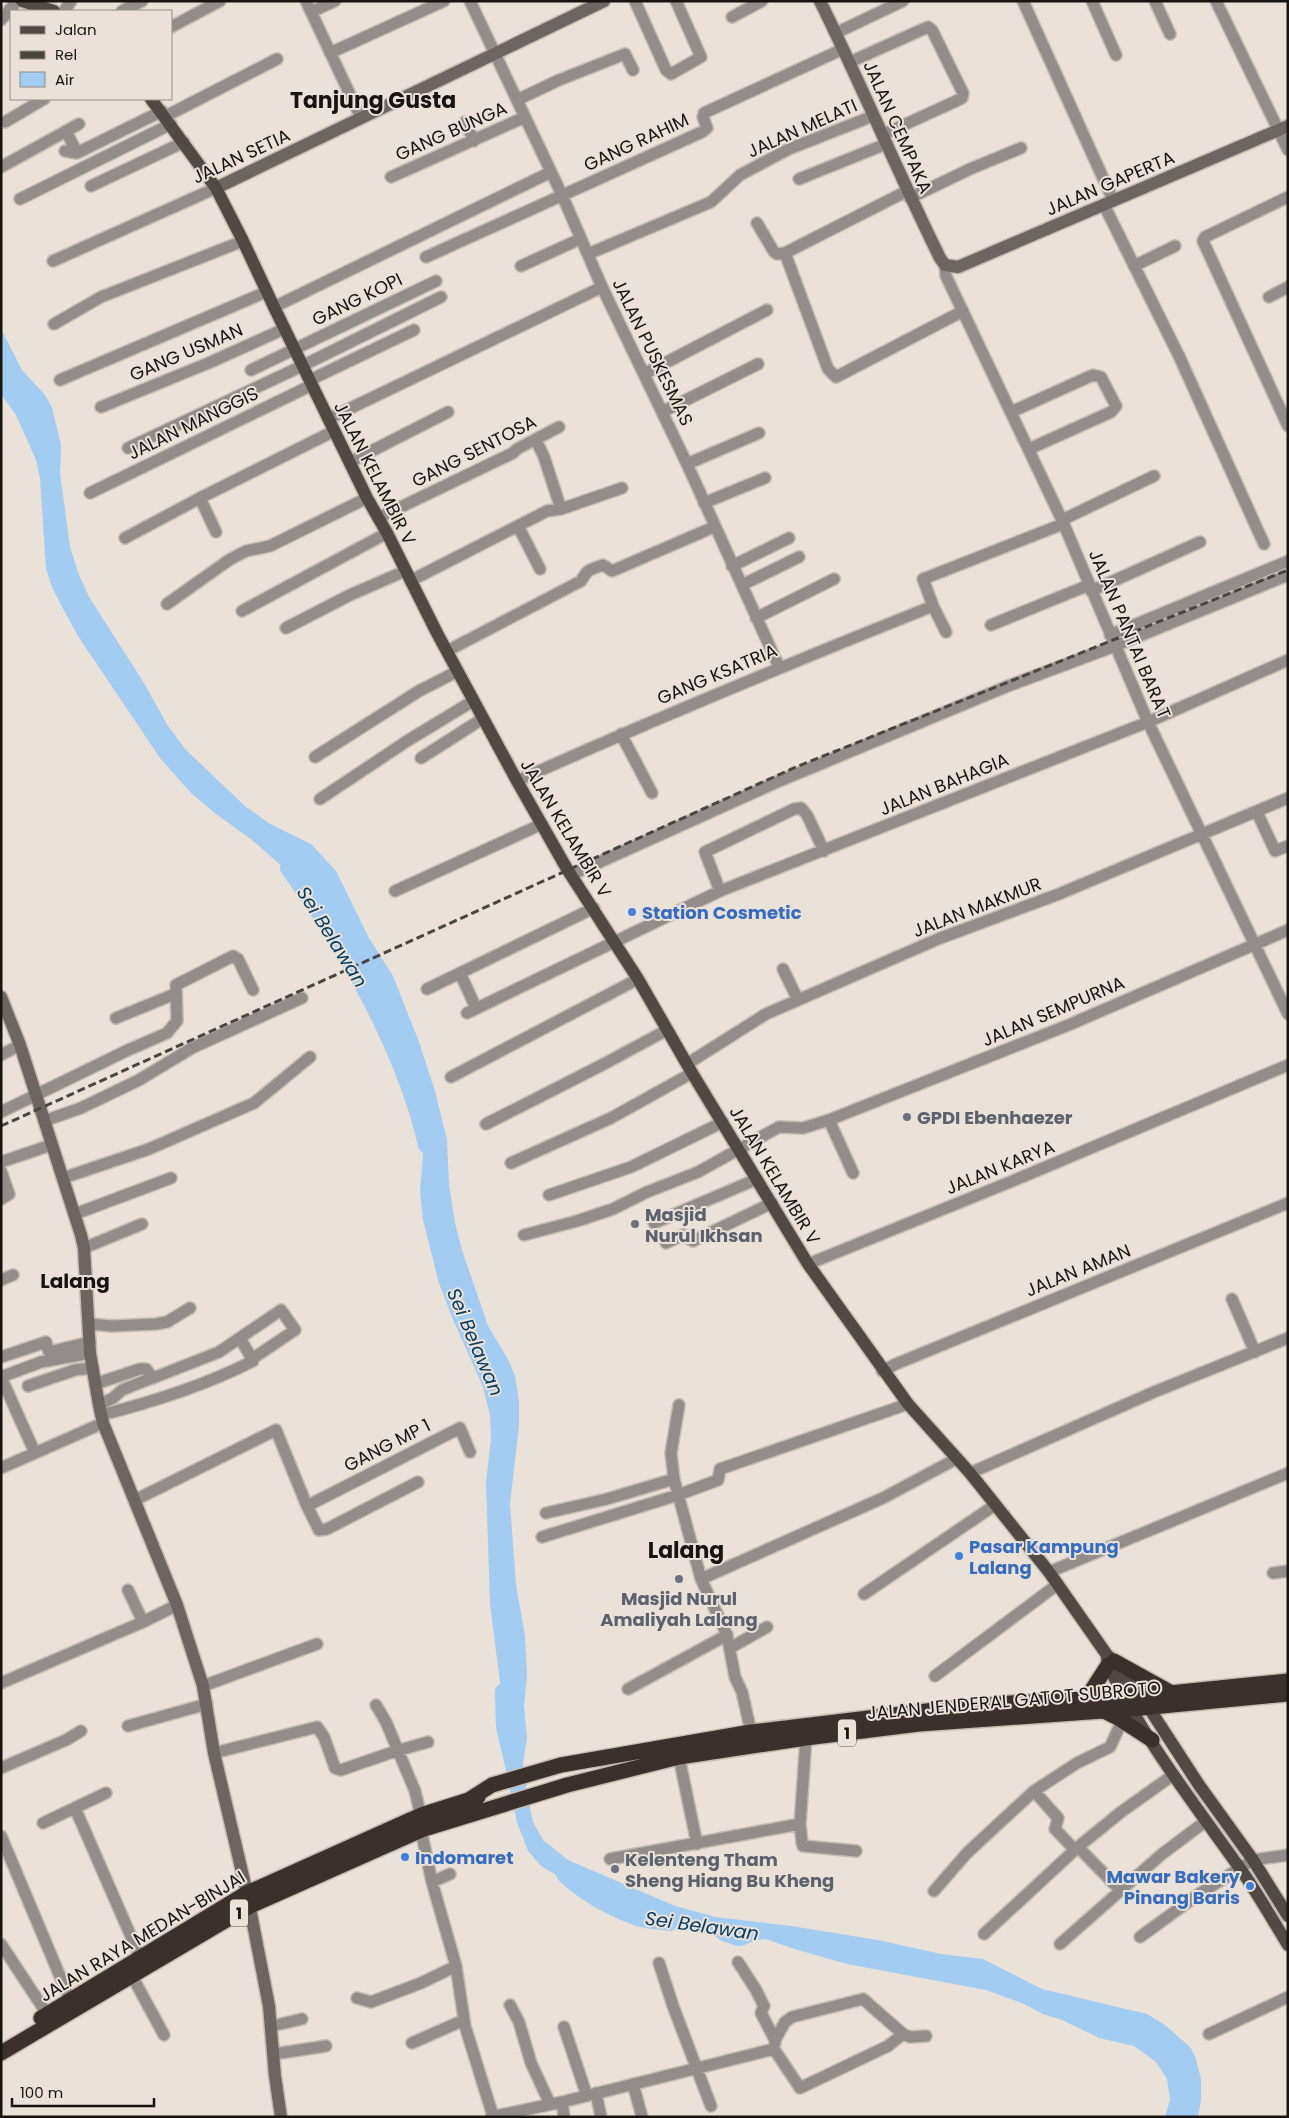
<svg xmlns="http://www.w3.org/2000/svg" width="1289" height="2118" font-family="Poppins,sans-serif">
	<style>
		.water { fill: #a2ccf2 }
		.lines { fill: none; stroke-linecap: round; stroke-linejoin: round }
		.river { stroke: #a2ccf2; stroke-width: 18 }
		.street-casing { stroke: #c4bcb4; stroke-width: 14 }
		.secondary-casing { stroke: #c4bcb4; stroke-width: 15 }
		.primary-casing { stroke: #c4bcb4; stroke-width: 15 }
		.highway-casing { stroke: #c4bcb4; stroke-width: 18 }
		.street { stroke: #928d8b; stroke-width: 11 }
		.secondary { stroke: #6c6561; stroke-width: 12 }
		.primary { stroke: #514944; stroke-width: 12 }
		.highway { stroke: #3b312c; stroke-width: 15 }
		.rail { stroke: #494540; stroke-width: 3; stroke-dasharray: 8 4; stroke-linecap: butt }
		.shop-dot { fill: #3f7fe0; stroke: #eae1d8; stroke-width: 2 }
		.worship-dot { fill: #6b7280; stroke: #eae1d8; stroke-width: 2 }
		.labels { text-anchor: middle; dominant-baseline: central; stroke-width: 4; stroke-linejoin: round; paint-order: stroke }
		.shield { fill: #eae1d8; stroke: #56524d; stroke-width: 1 }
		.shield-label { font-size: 16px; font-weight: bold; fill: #171411 }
		.street-label { font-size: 18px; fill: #171411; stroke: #eae1d8 }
		.shop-label { font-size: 18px; font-weight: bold; fill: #366cbe; stroke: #eae1d8; text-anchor: start }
		.worship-label { font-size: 18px; font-weight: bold; fill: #5b616d; stroke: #eae1d8; text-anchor: start }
		.water-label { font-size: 19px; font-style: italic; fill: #033d65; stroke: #eae1d8 }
		.quarter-label { font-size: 20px; font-weight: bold; fill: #171411; stroke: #eae1d8 }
		.district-label { font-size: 22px; font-weight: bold; fill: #171411; stroke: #eae1d8 }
	</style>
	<rect width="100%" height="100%" fill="#eae1d8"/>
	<path class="water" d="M 1,329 L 22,370 L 45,395 L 52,408 L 61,445 L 60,473 L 70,547 L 79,575 L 89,597 L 144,683 L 168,726 L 186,750 L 245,806 L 270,824 L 311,844 L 336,871 L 369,938 L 393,976 L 419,1042 L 435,1091 L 447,1140 L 449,1185 L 455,1223 L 462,1250 L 488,1326 L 509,1361 L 515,1376 L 519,1402 L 519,1426 L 510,1504 L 516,1585 L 525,1636 L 527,1676 L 524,1706 L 527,1738 L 522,1770 L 533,1822 L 543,1840 L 568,1860 L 675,1906 L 716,1917 L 791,1926 L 878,1940 L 941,1954 L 983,1959 L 1042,1989 L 1147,2014 L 1165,2025 L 1190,2047 L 1195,2056 L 1201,2079 L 1201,2100 L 1198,2117 L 1165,2117 L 1170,2100 L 1167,2079 L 1156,2062 L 1134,2046 L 1099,2038 L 1062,2020 L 1043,2014 L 1024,2004 L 986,1990 L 847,1964 L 791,1948 L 766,1939 L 756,1940 L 742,1946 L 737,1946 L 722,1941 L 709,1932 L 690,1926 L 659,1922 L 563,1879 L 541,1866 L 528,1851 L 517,1822 L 507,1775 L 514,1754 L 505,1720 L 490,1604 L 486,1482 L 491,1439 L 490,1415 L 483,1387 L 451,1315 L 439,1283 L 423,1220 L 420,1191 L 424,1143 L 417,1101 L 382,1019 L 367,989 L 333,929 L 307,892 L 284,868 L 252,840 L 216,814 L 191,793 L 160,758 L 78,636 L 61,605 L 52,587 L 46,569 L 40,478 L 36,460 L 16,415 L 1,394 Z"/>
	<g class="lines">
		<path class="river" d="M 289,868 C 347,947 405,1049 427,1145
			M 504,1692 L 505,1727 L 518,1782
			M 565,1874 C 584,1892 611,1907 635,1916 C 645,1920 658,1920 669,1922"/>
		<g class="street-casing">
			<path id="street" d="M 306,1 L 361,118
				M 470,1 L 562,195 L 602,287 L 687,464 L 779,667
				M 635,1 L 666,70 L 671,74 L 701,57 L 676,1
				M 1023,1 L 1113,200
				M 1092,1 L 1116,55
				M 1155,1 L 1170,34
				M 1216,1 L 1288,150
				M 64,11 L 71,1
				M 122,11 L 142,1
				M 311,12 L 335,1
				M 732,17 L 762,1
				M 1,20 L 17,1
				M 171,27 L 220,1
				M 836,33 L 903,1
				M 330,53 L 444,1
				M 850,62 L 928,27 L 932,30 L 963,93 L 962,98 L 956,101 L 882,135
				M 517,100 L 559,80 L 625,54 L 633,70
				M 166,116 L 277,59
				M 5,122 L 44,99
				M 465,122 L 474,141
				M 66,131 L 77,153
				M 65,151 L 77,153 L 162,111
				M 1,167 L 79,124
				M 391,177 L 525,117
				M 799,179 L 886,144
				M 91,186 L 184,142
				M 1288,197 L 1205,237 L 1203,241 L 1288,426
				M 910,198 L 970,169 L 1021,148
				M 20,199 L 171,124
				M 1104,205 L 1179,356 L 1264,544
				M 757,223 L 774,252 L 777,254 L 785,253 L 907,191
				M 785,253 L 828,369 L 836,377 L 963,311
				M 588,254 L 711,202 L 740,175 L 789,149 L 873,116
				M 426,257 L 702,132 L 707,128 L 703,117 L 704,113 L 843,49
				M 53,261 L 216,188
				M 945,265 L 946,276 L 1062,520 L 1148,722 L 1288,1014
				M 521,266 L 580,239
				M 1134,266 L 1175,246
				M 1269,297 L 1288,287
				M 274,307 L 551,172
				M 54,324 L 101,297 L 243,241
				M 251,370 L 436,281
				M 644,374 L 767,310
				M 60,380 L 266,292
				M 310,380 L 414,330
				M 101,407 L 211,362 L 284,329
				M 662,412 L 758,364
				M 1011,412 L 1093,375 L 1101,377 L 1116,406 L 1111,412 L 1029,449
				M 328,419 L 602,287
				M 536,440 L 544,457 L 561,509
				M 128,448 L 302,366 L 441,297
				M 350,462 L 448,412
				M 687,464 L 759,433
				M 90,493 L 312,385
				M 704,503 L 765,478
				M 378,518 L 513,453 L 517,449 L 559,427
				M 1062,520 L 1154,476
				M 518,526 L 540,569
				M 216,532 L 200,498 L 334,431
				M 125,538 L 200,498
				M 732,566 L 789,538
				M 410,581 L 547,511 L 561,509 L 622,488
				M 742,585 L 799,557
				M 1091,591 L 1200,542
				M 167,604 L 229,560 L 246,551 L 270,546 L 367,498
				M 242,611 L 387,533
				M 756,618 L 834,579
				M 991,625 L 1089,585
				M 286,628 L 350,595 L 405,571
				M 946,632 L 933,606 L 923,579 L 1063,524
				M 1110,635 L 1288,561
				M 447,651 L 581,581 C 588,569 589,570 603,565 L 612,571 L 714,527
				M 621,734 L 652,793
				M 315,757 L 419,691 L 458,671
				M 421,758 L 482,719
				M 517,781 C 654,719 793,662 933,606
				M 320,799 L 407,741 L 473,701
				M 1257,812 L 1275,851 L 1288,846
				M 571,875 L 777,782 L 1008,686 L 1115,646 L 1288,575
				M 395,891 L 542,824
				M 720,891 L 705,852 L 794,809 L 801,808 L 807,815 L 824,851
				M 783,969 L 798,1000
				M 460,973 L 476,1008
				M 427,989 L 594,908
				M 467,1013 L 720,891 L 1148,722 L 1288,660
				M 116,1018 L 175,994
				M 1,1055 L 20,1045
				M 687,1064 L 766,1014 L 938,939 L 1059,894 L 1288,798
				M 451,1077 L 638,979
				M 1,1112 L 126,1051 L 167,1033 L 177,1021 L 176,985 L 233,956 L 238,959 L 253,990
				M 829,1120 L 853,1173
				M 44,1121 L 81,1108 L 139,1080 L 192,1048 L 302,998
				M 486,1124 L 602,1065 L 667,1030
				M 1,1162 L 51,1145
				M 511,1163 L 611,1118 L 692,1073
				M 1,1171 L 9,1194 L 1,1199
				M 63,1178 L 149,1149 L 254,1103 L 310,1057
				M 549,1195 L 631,1167 L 723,1122
				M 75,1214 L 171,1178
				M 654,1223 L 757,1179
				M 524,1235 L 577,1221 L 613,1209 L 647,1192 L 698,1172 L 779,1127 L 803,1128 L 829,1120 L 1071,1024 L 1288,930
				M 666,1243 L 683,1235 L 693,1241 L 772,1203
				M 84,1248 L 142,1224
				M 808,1264 L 1015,1180 L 1288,1065
				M 1,1280 L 13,1275
				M 1232,1299 L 1255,1352
				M 89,1324 L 112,1326 L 156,1324 L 167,1322 L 190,1308
				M 240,1338 L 252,1359
				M 1,1357 L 46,1342 L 49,1352 L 90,1342
				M 882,1371 L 896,1364 L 1288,1203
				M 95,1384 L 140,1369 L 146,1369 L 153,1378 L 219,1352 L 281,1310 L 295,1330 L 252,1359 L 253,1361 C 206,1385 153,1402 101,1415
				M 28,1386 L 75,1370 L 92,1368
				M 99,1405 L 113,1398 L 122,1390 L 152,1378
				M 679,1405 L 671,1453 L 674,1479 L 701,1579 L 727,1635 L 735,1677 L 742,1692 L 751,1732
				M 35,1453 L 1,1377 L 41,1362 L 90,1353
				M 1,1468 L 103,1423
				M 970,1473 L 1154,1392 L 1288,1338
				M 135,1500 L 276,1430 L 307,1506 L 319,1530 L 327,1529 L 418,1482
				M 307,1506 L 460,1428 L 470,1452
				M 546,1513 L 607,1499 L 674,1479
				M 542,1537 L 678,1495 L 718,1480 L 720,1469 L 908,1404
				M 1049,1572 L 1288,1473
				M 1273,1573 L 1288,1571
				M 701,1579 L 883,1498 L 956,1459
				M 128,1590 L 143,1622
				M 864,1594 L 995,1505
				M 730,1648 L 767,1627
				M 935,1676 L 1058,1584
				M 1,1683 L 143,1622 L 177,1605
				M 203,1686 L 317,1644
				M 628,1689 L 727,1635
				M 376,1705 L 386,1722 L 415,1791 L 422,1821
				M 128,1726 L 207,1704
				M 806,1738 L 800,1824 L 802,1843 L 803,1846 L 856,1851
				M 214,1753 L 317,1727 L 324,1737 L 335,1768 L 341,1770 L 396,1751 L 428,1742
				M 679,1757 L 697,1844
				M 1,1768 L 66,1740 L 81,1731
				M 1034,1791 L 1058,1818 L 1055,1829 L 1075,1850
				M 75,1808 L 140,1957
				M 43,1823 L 106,1793
				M 421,1830 L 432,1882 L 456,1966
				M 1,1836 L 70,2000
				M 1078,1847 L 1120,1890
				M 610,1859 L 800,1824
				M 432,1882 L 450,1874
				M 934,1891 L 967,1853 L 1034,1791 L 1077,1763 L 1110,1747 L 1122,1721
				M 984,1934 L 1078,1847 L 1121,1812 L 1173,1775
				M 1140,1937 L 1199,1894 L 1253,1860 L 1288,1855
				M 1,1944 L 47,2014
				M 1060,1944 L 1162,1854 L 1206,1821
				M 738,1962 L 756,1990 L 764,2006 L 761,2013 L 775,2040 L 775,2043
				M 659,1963 L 673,2006 L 711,2106
				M 132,1976 L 164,2035
				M 357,1998 L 371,2002 L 421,1983 L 456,1966 L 465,2026 L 493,2116
				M 510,2005 L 519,2022 L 531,2063 L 550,2104
				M 272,2026 L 302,2019
				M 564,2027 L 587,2096
				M 1209,2034 L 1288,1997
				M 775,2040 L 785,2022 L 792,2017 L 863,1999 L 903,2034 L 910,2037 L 926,2036
				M 412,2043 L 464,2020
				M 274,2054 L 326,2046
				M 633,2084 L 642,2117
				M 596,2093 L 601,2117
				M 562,2102 L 564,2117
				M 491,2117 L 562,2102 L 774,2049 L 800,2088 L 888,2046 L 903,2034"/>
		</g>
		<g class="secondary-casing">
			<path id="secondary" d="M 820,1 C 862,86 898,173 940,258 L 945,265 L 958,267 L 1288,126
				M 216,188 L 604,1
				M 1,997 L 20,1045 L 81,1235 L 84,1248 L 90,1353 L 99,1405 L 103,1423 L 177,1605 L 203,1686 L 214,1753 L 247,1893 L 269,2006 L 275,2076 L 281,2117"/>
		</g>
		<g class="primary-casing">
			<path id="primary" d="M 22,1 L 54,11
				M 151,99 L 216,188 L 243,241 L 274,307 L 367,498 L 387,533 L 437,633 L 517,781 L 567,869 L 638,979 L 692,1073 L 808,1264 L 908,1404 L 970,1473 L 1049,1572 L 1107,1655 L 1114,1661 L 1149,1708 L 1199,1785 L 1253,1860 L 1288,1916
				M 1107,1657 L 1108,1665 C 1142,1737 1193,1802 1239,1867 C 1257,1892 1272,1919 1288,1945"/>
		</g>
		<g class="highway-casing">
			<path id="highway" d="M 1114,1661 L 1170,1692
				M 1086,1699 L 1108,1665
				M 1104,1711 L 1118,1718 L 1152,1740
				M 470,1799 L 492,1785 L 561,1765 L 751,1732 L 935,1710 L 1011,1703 L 1140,1696 L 1288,1681
				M 41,2018 L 247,1893 L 421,1815 L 478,1797
				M 1,2053 L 250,1906 L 424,1829 L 567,1785 L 679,1757 L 806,1738 L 919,1724 L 1131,1709 L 1288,1694"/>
		</g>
		<use href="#street" class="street"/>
		<use href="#secondary" class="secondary"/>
		<use href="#primary" class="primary"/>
		<use href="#highway" class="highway"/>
		<path class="rail" d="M 1,1126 L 796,767 L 1288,570"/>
	</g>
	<g class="shop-dot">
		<circle cx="632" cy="912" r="5"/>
		<circle cx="959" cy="1556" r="5"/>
		<circle cx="405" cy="1857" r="5"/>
		<circle cx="1250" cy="1886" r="5"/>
	</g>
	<g class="worship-dot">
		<circle cx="907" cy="1117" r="5"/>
		<circle cx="635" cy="1224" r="5"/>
		<circle cx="679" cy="1579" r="5"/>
		<circle cx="615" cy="1869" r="5"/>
	</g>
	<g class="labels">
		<g class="shield">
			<rect x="838" y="1719.5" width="18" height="27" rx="4"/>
			<rect x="230" y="1899.5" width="18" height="27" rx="4"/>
		</g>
		<g class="shield-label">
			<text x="847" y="1733">1</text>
			<text x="239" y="1913">1</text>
		</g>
		<g class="street-label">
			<text transform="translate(898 127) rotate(66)">JALAN CEMPAKA</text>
			<text transform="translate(802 128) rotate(-24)">JALAN MELATI</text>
			<text transform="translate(451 131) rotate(-24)">GANG BUNGA</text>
			<text transform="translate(636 142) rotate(-25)">GANG RAHIM</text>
			<text transform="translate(241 156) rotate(-25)">JALAN SETIA</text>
			<text transform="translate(1110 183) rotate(-23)">JALAN GAPERTA</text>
			<text transform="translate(357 299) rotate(-26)">GANG KOPI</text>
			<text transform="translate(186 352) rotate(-23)">GANG USMAN</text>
			<text transform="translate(653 352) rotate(64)">JALAN PUSKESMAS</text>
			<text transform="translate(193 423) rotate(-26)">JALAN MANGGIS</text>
			<text transform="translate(474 451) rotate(-27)">GANG SENTOSA</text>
			<text transform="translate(375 473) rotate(63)">JALAN KELAMBIR V</text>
			<text transform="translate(1130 634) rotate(67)">JALAN PANTAI BARAT</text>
			<text transform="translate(717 674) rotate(-23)">GANG KSATRIA</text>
			<text transform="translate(944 784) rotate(-22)">JALAN BAHAGIA</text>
			<text transform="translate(566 828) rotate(59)">JALAN KELAMBIR V</text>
			<text transform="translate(977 907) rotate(-21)">JALAN MAKMUR</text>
			<text transform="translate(1053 1011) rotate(-23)">JALAN SEMPURNA</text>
			<text transform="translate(1000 1167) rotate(-22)">JALAN KARYA</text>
			<text transform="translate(775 1175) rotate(59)">JALAN KELAMBIR V</text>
			<text transform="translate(1078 1270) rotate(-22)">JALAN AMAN</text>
			<text transform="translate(387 1445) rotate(-27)">GANG MP 1</text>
			<text transform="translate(1014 1700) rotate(-5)">JALAN JENDERAL GATOT SUBROTO</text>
			<text transform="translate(142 1936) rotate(-31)">JALAN RAYA MEDAN-BINJAI</text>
		</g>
		<g class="shop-label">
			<text x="642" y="912">Station Cosmetic</text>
			<text x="969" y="1546">Pasar Kampung<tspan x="969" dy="21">Lalang</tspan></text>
			<text x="415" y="1857">Indomaret</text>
			<text x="1240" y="1876" text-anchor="end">Mawar Bakery<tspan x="1240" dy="21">Pinang Baris</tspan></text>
		</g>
		<g class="worship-label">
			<text x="917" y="1117">GPDI Ebenhaezer</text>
			<text x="645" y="1214">Masjid<tspan x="645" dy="21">Nurul Ikhsan</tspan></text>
			<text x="679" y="1598" text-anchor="middle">Masjid Nurul<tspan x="679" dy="21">Amaliyah Lalang</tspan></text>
			<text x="625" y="1859">Kelenteng Tham<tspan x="625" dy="21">Sheng Hiang Bu Kheng</tspan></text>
		</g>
		<g class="water-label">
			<text transform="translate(332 937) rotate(58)">Sei Belawan</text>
			<text transform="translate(475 1342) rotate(67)">Sei Belawan</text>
			<text transform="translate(702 1926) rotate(8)">Sei Belawan</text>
		</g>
		<g class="quarter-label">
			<text x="75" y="1281">Lalang</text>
		</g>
		<g class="district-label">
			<text x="373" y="100">Tanjung Gusta</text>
			<text x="686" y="1550">Lalang</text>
		</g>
	</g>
	<rect width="1289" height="2118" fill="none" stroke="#171411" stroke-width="5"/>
	<rect x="10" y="10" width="162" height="90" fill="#eae1d8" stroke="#968f88"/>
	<rect x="20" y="26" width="25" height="8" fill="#514944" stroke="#968f88"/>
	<text x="55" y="35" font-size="15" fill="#171411">Jalan</text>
	<rect x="20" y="51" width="25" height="8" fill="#494540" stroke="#968f88"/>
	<text x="55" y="60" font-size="15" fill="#171411">Rel</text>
	<rect x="20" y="72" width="25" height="15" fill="#a2ccf2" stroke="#968f88"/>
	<text x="55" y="85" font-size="15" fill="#171411">Air</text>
	<path d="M12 2098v8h142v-8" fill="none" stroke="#171411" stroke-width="2.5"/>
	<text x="20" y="2098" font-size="15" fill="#171411" stroke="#eae1d8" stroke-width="4" paint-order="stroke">100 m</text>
</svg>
